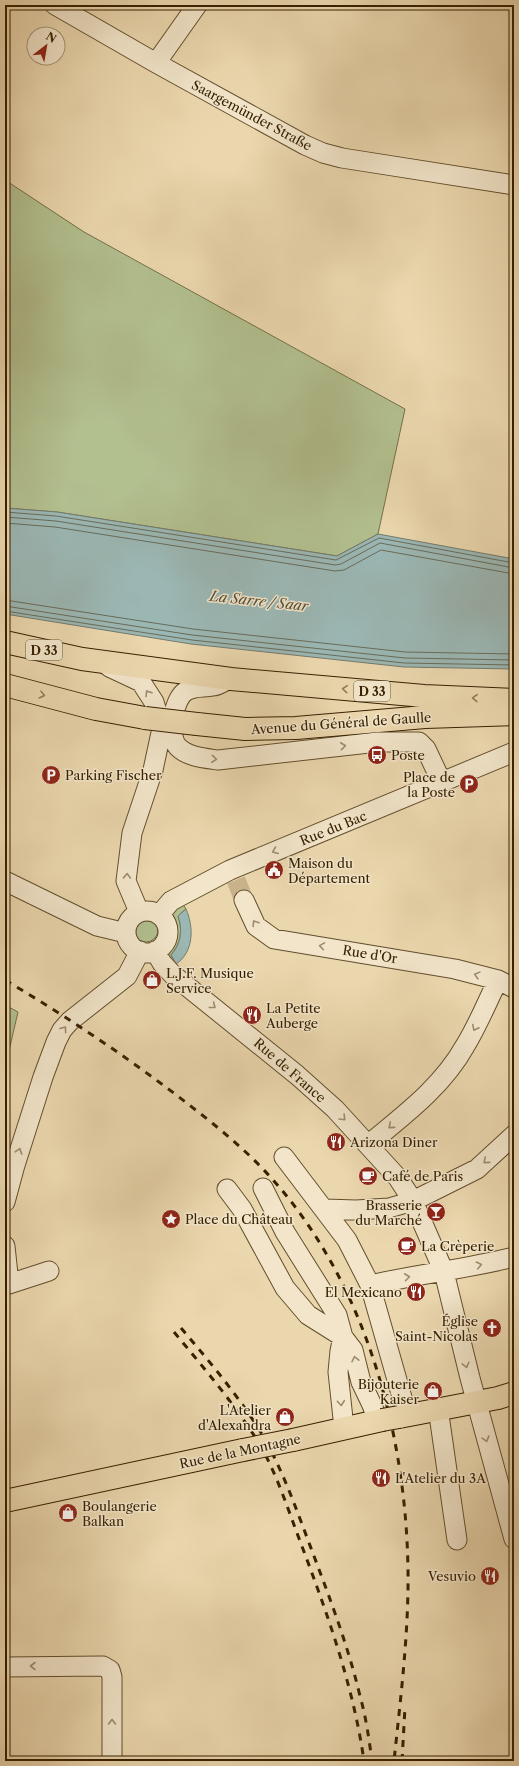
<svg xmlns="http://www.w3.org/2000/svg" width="519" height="1766" font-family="'Libre Caslon Text',serif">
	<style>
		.green { fill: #b2bf8f; stroke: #747048 }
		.water { fill: #9bb7b4; stroke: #737b6c }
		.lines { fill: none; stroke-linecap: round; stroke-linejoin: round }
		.shore { stroke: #686c5a; stroke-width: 1 }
		.minor-tunnel { stroke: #c7b28b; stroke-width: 19; stroke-dasharray: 19 10; stroke-linecap: butt }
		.minor-casing { stroke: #634e2c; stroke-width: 21 }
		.major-casing { stroke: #362000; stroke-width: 24 }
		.minor { stroke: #f2e5ca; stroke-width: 19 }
		.major { stroke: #ebd7ae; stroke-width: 22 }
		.rail { stroke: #362000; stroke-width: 3; stroke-dasharray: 7 7; stroke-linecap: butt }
		.major-bridge-casing { stroke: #362000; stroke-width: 24; stroke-linecap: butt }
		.major-bridge { stroke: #ebd7ae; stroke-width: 22 }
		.oneway { stroke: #907c57 }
		.oneway2 { stroke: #9d8c6f }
		.labels { text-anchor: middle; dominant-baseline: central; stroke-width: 3; stroke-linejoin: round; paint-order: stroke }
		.shield { fill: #f2e5ca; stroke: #6e5b3d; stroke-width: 1 }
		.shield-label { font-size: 12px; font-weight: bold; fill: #362000 }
		.street-label { font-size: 13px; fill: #362000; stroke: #f2e5ca }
		.poi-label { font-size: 13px; fill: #362000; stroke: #f2e5ca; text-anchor: start }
		.water-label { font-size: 14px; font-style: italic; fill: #544d36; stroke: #f2e5ca }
	</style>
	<rect width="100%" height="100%" fill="#ebd7ae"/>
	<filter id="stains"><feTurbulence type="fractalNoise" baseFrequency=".005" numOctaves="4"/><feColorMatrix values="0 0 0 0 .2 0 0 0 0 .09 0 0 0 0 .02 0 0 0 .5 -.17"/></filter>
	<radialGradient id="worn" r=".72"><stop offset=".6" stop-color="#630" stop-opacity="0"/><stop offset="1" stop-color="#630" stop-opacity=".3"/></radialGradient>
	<path class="green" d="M 5,180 L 84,232 L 405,409 L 378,534 L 337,556 L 57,512 L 5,508 Z
		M 182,903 L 186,909 L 178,916 C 183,931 181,943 171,955 L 176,964 L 172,967 L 166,955 C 173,937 181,935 171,913 Z
		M134 930a12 12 0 1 1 24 0a12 12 0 1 1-24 0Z
		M 5,1005 L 18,1012 L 5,1068 Z"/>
	<path class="water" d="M 5,508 L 57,512 L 337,556 L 378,534 L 514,559 L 514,669 L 404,667 L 191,644 L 5,614 Z
		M 186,909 C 194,927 194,952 176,964 L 171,955 C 181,944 183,930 178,916 Z"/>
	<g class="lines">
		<path class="shore" d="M 5,512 L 56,516 L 336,560 L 379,538 L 514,563
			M 5,517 L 56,521 L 335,565 L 341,564 L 380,543 L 514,568
			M 5,523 L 55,527 L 335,571 L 344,570 L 381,550 L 514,574
			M 5,600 L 193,629 L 405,652 L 514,654
			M 5,606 L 192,635 L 405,658 L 514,660
			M 5,611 L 192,640 L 404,663 L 514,665"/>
		<path class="minor-tunnel" d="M 236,880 L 244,900"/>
		<g class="minor-casing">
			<path id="minor" d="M 55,5 L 156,63 L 305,145 L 323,153 L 342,158 L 514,185
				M 156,63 L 197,5
				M 109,667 L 141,682 L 154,702 L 162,728 L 153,770 L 132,833 L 126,881 L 139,912
				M 227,680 C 223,682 218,686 213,686 C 204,688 195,686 186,691 C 173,699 167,736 178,747 C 188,757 204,758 218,760 L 378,742 L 419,742 L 426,749 L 442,783
				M 5,881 L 97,926 L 126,933
				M 244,900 L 256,926 L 274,939 L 455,969 L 498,980 L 514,988
				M126 932a21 21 0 1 1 42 0a21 21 0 1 1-42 0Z
				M 159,915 L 171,901 L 230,870 L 514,752
				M 155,951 L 162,963 L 173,975 L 297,1075 L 335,1109 L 398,1178 L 413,1201 L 444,1272 L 470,1378 L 514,1539
				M 369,1144 C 404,1115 442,1087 465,1046 C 478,1025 487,1002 498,980
				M 284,1157 L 347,1240 L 370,1285 L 407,1415
				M 263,1188 L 285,1232 L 337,1315 L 343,1337 L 340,1351 L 338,1372 L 344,1428
				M 227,1189 L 242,1209 L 285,1288 L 308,1315 L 343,1337 L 353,1350 L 361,1382 L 372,1405 L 378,1421
				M 5,1202 L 15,1165 L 43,1077 L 56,1042 L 62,1030 L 70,1021 L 127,976 L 140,951
				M 325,1209 L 356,1210 L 389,1208 L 413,1201 L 477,1169 L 514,1135
				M 5,1246 L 9,1284
				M 5,1283 L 9,1284 L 49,1271
				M 370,1285 C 418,1274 466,1269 514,1257
				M 438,1408 L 457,1540
				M 5,1667 L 103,1666 L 110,1670 L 112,1677 L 112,1761"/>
		</g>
		<g class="major-casing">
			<path id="major" d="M 5,642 L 82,659 L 231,679 L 424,696 L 514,700
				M 5,685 L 96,709 L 145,718
				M 197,724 L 245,729 L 296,728 L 425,717 L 514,714
				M 399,1417 L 498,1398 L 514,1393
				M 293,1440 L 382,1420
				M 5,1501 L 243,1450"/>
		</g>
		<use href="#minor" class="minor"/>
		<use href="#major" class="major"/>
		<path class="rail" d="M 5,980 C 64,1015 121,1053 175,1094 C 205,1117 236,1141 262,1168 C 367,1277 410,1442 408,1590 C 407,1647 400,1704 394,1761
			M 181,1328 C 209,1361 237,1394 260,1431 C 279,1463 289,1490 302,1524 C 323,1581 346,1637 360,1696 C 366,1717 369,1739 372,1761
			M 174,1332 C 203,1367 233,1402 257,1440 C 276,1471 287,1507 300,1541 C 327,1613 353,1684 364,1761
			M 402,1761 L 405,1707"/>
		<g class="major-bridge-casing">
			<path id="major-bridge" d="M 145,718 L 197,724
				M 382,1420 L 399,1417
				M 243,1450 L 293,1440"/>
		</g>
		<use href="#major-bridge" class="major-bridge"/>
	</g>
	<defs><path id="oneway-chevron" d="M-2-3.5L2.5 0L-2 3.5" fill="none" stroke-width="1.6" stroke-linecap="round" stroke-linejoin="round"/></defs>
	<g class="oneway">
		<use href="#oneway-chevron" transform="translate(345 689) rotate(-175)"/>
		<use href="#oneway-chevron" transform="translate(42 695) rotate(14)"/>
		<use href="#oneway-chevron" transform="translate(475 698) rotate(-178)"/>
	</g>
	<g class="oneway2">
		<use href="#oneway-chevron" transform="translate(148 693) rotate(-122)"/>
		<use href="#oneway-chevron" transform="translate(343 746) rotate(-6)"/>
		<use href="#oneway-chevron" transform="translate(214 759) rotate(5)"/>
		<use href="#oneway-chevron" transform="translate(275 851) rotate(158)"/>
		<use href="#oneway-chevron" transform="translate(127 876) rotate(-88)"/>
		<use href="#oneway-chevron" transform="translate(255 923) rotate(-122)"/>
		<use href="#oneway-chevron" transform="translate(322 946) rotate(-171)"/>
		<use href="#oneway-chevron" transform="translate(477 975) rotate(-165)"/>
		<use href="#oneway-chevron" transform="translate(213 1006) rotate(38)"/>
		<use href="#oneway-chevron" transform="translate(475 1028) rotate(117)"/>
		<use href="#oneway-chevron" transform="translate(64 1029) rotate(-54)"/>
		<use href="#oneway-chevron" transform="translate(343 1118) rotate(46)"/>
		<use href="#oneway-chevron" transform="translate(391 1126) rotate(140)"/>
		<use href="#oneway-chevron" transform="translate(19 1151) rotate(-72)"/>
		<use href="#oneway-chevron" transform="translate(486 1161) rotate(139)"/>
		<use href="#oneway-chevron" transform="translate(479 1265) rotate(-12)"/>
		<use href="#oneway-chevron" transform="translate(407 1277) rotate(-7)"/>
		<use href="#oneway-chevron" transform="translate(355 1359) rotate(-103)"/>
		<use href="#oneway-chevron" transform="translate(466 1365) rotate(76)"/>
		<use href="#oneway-chevron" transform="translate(341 1403) rotate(85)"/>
		<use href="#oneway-chevron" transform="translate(486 1439) rotate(74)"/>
		<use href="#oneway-chevron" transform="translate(33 1666) rotate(180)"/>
		<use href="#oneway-chevron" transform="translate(112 1722) rotate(-90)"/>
	</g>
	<defs>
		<g id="bus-disc" transform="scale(1)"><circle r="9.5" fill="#8f2418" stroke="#f2e5ca"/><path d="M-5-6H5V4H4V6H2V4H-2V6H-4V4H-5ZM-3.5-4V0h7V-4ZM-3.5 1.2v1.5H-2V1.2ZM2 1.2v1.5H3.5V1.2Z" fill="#fff"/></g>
		<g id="parking-disc" transform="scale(1)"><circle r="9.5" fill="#8f2418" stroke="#f2e5ca"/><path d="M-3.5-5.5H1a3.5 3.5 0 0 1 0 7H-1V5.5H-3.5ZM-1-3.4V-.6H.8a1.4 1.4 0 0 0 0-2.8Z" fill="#fff"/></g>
		<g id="civic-disc" transform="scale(1)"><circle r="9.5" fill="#8f2418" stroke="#f2e5ca"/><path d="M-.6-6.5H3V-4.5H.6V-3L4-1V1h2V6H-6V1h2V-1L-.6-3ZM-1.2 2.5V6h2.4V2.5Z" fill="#fff"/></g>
		<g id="shop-disc" transform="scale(1)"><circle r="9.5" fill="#8f2418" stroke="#f2e5ca"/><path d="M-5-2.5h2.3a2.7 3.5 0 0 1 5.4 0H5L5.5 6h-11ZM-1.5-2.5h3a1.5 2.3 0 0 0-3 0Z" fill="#fff"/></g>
		<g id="restaurant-disc" transform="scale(1)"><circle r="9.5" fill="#8f2418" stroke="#f2e5ca"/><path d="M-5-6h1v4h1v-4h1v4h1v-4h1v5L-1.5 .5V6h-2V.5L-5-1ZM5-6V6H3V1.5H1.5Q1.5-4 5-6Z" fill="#fff"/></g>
		<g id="cafe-disc" transform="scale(1)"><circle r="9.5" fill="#8f2418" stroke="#f2e5ca"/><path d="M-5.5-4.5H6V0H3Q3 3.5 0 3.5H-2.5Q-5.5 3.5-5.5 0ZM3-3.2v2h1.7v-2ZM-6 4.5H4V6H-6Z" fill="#fff"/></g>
		<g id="bar-disc" transform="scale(1)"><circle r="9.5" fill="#8f2418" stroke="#f2e5ca"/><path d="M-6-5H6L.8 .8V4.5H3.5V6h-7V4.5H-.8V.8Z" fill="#fff"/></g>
		<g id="sight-disc" transform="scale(1)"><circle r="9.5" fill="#8f2418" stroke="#f2e5ca"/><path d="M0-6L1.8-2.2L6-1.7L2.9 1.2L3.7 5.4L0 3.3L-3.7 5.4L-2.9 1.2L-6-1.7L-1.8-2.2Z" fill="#fff"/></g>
		<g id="church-disc" transform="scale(1)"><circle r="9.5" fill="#8f2418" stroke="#f2e5ca"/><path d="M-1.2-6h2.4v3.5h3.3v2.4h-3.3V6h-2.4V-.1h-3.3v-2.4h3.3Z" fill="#fff"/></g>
	</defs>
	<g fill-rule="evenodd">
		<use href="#bus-disc" x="377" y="755"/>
		<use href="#parking-disc" x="51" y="775"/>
		<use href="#parking-disc" x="469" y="784"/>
		<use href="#civic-disc" x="274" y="870"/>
		<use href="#shop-disc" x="152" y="980"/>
		<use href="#restaurant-disc" x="252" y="1015"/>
		<use href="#restaurant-disc" x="336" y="1142"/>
		<use href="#cafe-disc" x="368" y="1176"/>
		<use href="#bar-disc" x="436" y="1212"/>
		<use href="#sight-disc" x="171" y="1219"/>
		<use href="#cafe-disc" x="407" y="1246"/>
		<use href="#restaurant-disc" x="416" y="1292"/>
		<use href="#church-disc" x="492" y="1328"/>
		<use href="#shop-disc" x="433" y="1391"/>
		<use href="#shop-disc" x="285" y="1417"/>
		<use href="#restaurant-disc" x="381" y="1478"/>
		<use href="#shop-disc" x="68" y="1513"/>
		<use href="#restaurant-disc" x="490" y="1576"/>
	</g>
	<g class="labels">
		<g class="shield">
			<rect x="26" y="640" width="36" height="20" rx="3"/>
			<rect x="354" y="681" width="36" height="20" rx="3"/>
		</g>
		<g class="shield-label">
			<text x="44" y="650">D 33</text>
			<text x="372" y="691">D 33</text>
		</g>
		<g class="street-label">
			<text transform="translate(252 115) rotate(28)">Saargemünder Straße</text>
			<text transform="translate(341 723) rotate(-4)">Avenue du Général de Gaulle</text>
			<text transform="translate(333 828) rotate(-22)">Rue du Bac</text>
			<text transform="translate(370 954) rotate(9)">Rue d'Or</text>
			<text transform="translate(290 1070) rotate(41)">Rue de France</text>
			<text transform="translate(240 1451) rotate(-12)">Rue de la Montagne</text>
		</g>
		<g class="poi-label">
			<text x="391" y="755">Poste</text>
			<text x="65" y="775">Parking Fischer</text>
			<text x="455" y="777" text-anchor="end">Place de<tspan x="455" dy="15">la Poste</tspan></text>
			<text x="288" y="863">Maison du<tspan x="288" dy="15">Département</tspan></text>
			<text x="166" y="973">L.J.F. Musique<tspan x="166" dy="15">Service</tspan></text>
			<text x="266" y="1008">La Petite<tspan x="266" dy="15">Auberge</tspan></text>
			<text x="350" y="1142">Arizona Diner</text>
			<text x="382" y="1176">Café de Paris</text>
			<text x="422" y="1205" text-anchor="end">Brasserie<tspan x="422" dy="15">du Marché</tspan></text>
			<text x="185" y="1219">Place du Château</text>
			<text x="421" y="1246">La Crèperie</text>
			<text x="402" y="1292" text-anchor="end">El Mexicano</text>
			<text x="478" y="1321" text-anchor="end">Église<tspan x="478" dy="15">Saint-Nicolas</tspan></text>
			<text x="419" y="1384" text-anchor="end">Bijouterie<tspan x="419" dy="15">Kaiser</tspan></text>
			<text x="271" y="1410" text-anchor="end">L'Atelier<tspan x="271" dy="15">d'Alexandra</tspan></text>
			<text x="395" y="1478">L'Atelier du 3A</text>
			<text x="82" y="1506">Boulangerie<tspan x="82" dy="15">Balkan</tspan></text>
			<text x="476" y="1576" text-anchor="end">Vesuvio</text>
		</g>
		<g class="water-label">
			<text transform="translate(259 601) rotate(6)">La Sarre / Saar</text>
		</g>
	</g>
	<rect width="519" height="1766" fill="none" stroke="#ebd7ae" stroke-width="20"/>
	<rect x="6" y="6" width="507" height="1754" fill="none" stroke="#362000" stroke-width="2"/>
	<rect x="10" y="10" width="499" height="1746" fill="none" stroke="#362000"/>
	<g transform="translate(46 46) rotate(31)"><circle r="19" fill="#f2e5ca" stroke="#a79679"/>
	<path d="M0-3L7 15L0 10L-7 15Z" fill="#8f2418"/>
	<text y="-6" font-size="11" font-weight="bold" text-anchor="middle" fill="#362000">N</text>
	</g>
	<rect width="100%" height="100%" filter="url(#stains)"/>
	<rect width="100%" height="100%" fill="url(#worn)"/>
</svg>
